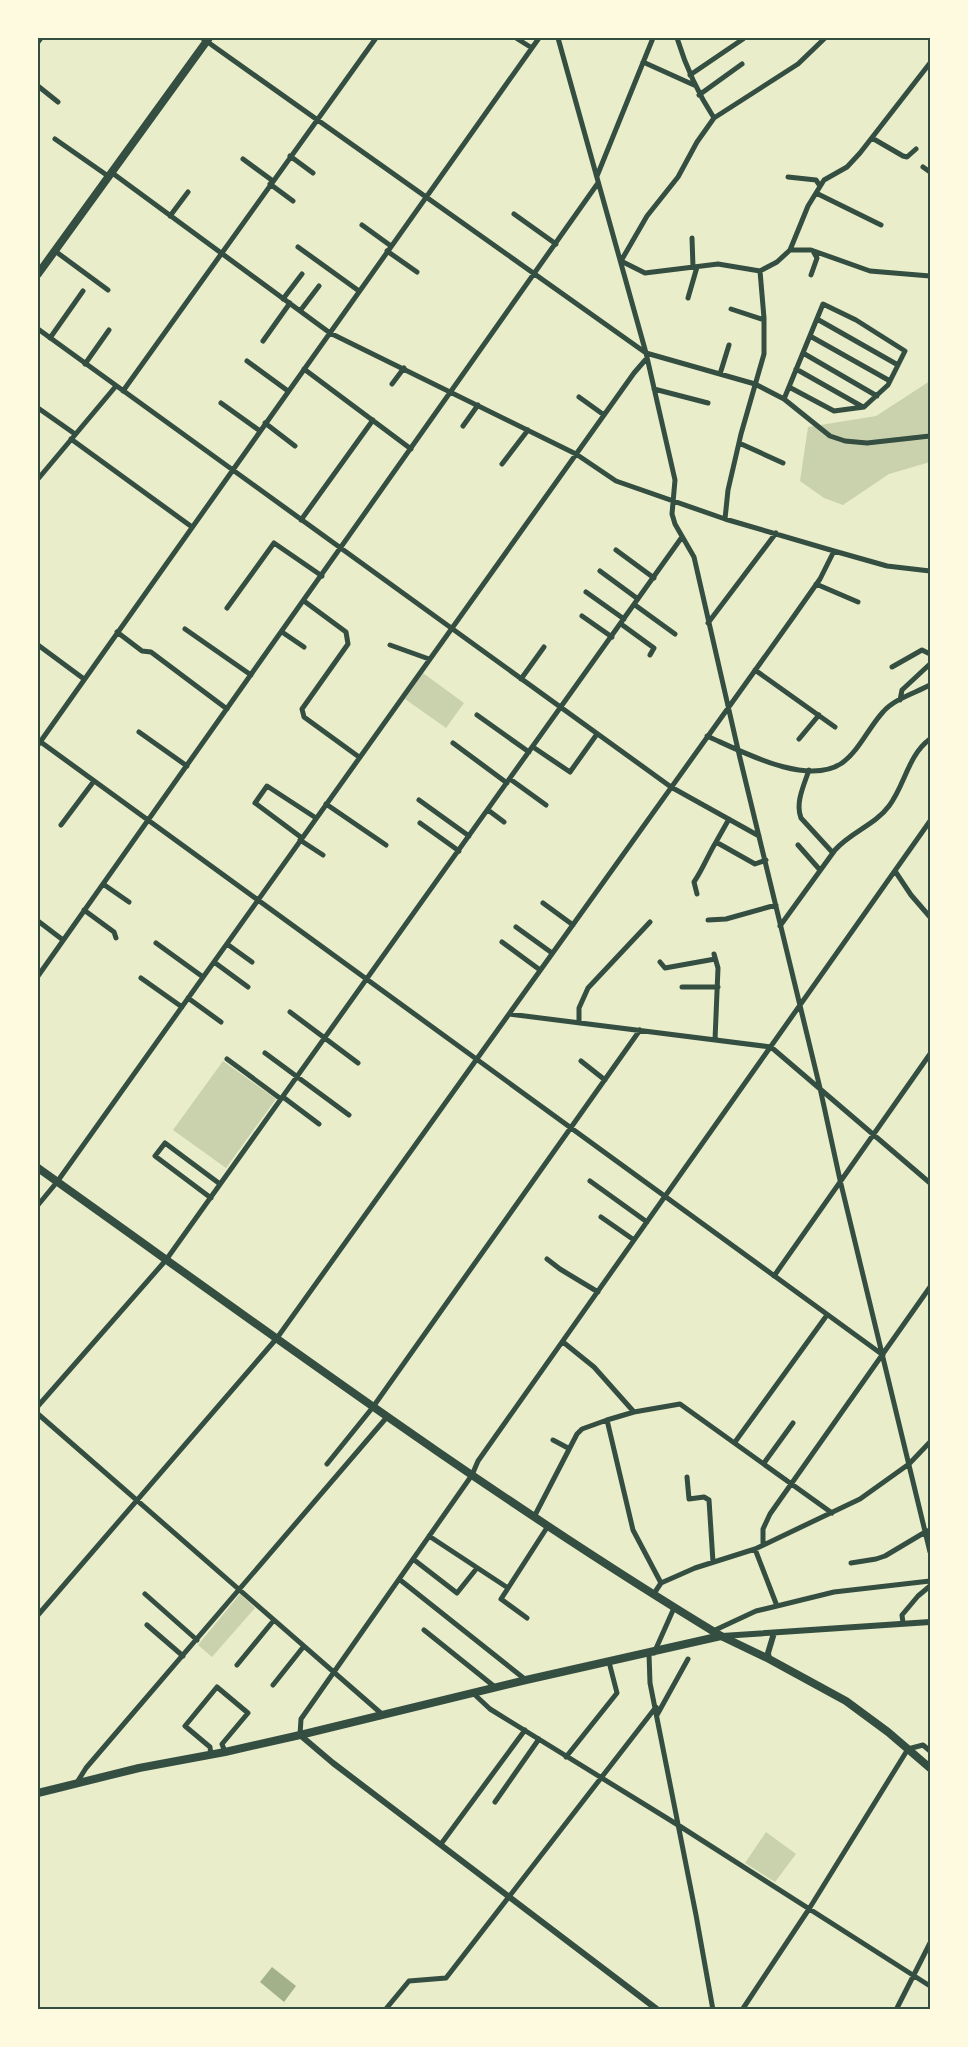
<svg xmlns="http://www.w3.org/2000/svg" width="968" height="2047" font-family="Arial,sans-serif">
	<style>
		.green { fill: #cad2ad }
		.water { fill: #a3b18a }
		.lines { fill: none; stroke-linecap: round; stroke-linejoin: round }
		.minor { stroke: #344e41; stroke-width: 5 }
		.tertiary { stroke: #344e41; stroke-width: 6 }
		.secondary { stroke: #344e41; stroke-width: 8 }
		.primary { stroke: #344e41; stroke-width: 8 }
		.trunk { stroke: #344e41; stroke-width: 8 }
		.neatline { fill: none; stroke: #344e41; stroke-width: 2 }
	</style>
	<rect width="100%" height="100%" fill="#e9edc9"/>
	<path class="green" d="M 930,381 L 930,462 L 889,474 L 843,505 L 824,498 L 800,481 L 808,427 L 876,416 Z
		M 423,673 L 464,703 L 446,728 L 405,699 Z
		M 223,1061 L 276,1099 L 226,1168 L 173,1130 Z
		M 240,1594 L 255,1608 L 212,1657 L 198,1645 Z
		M 766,1832 L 796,1854 L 775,1882 L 745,1863 Z"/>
	<path class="water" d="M 272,1967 L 296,1986 L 284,2002 L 260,1982 Z"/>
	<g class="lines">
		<path class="minor" d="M 202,38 L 646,353 L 755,384 L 784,399 L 830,436 L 845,441 L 867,443 L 930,436
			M 516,38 L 532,48
			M 558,38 L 646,353 L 675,480 L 672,514 L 675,524 L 694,557 L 739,754 L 820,1088 L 840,1180 L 930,1552
			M 677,38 C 686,67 697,92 714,118
			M 825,38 L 798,64 L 714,118 L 697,142 L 678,177 L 647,216 L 621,261 L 645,273 L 718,264 L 760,271 L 777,262 L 790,250 L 808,206 L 824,180 L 847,167 L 860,153 L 930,63
			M 38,42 L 41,38
			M 643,62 L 694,85
			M 690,75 L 743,39
			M 38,86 L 58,102
			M 699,95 L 742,64
			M 872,138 L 903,156 L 907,157 L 916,149
			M 55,139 L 108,176
			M 290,156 L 313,173
			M 243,159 L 273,181
			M 923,167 L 930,172
			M 111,172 L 330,333 L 576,454 L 616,481 L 725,519 L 834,551 L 887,566 L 930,571
			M 597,176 L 653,38
			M 788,177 L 816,180 L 820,186
			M 270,184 L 293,201
			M 816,193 L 881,225
			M 514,214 L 556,244
			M 170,216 L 188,192
			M 362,225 L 391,246
			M 692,238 L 693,267
			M 298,247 L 359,291
			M 790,250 L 811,250 L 870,271 L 930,276
			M 55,251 L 108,290
			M 387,251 L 417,272
			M 811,275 L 817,258 L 813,251
			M 688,298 L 697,267
			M 283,299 L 302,274
			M 731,309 L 764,320
			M 300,311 L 319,286
			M 817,319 L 898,365
			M 38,329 L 671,787 L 759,836
			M 810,336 L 890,381
			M 50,338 L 83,291
			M 263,341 L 290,303
			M 803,353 L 877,396
			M 247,361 L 288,391
			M 85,364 L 109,330
			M 304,369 L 411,449
			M 796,369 L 863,407
			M 720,374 L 729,345
			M 392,384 L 404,368
			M 654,389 L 708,403
			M 123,391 L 376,38
			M 579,397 L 604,415
			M 784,399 L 823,304 L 856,320 L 905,351 L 888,385 L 864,407 L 834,411 L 789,387
			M 221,403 L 260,431
			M 38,408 L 75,434
			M 265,423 L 295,446
			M 463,426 L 478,405
			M 71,439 L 192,527
			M 739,443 L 783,463
			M 502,464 L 528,430
			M 38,479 L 116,386
			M 725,519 L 728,490 L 741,434 L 764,354 L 764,318 L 760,271
			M 301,520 L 373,420
			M 616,550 L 654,578
			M 600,571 L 638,599
			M 816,584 L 858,602
			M 586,592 L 624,619
			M 304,601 L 346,632 L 348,644 L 302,709 L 304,717 L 359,757
			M 635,605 L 675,634
			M 227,608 L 274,543 L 322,576
			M 582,616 L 612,637
			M 708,623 L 776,533
			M 621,624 L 654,648 L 650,655
			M 185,629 L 251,675
			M 117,632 L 142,651 L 151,652 L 227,709
			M 282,632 L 304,647
			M 38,645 L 84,679
			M 390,645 L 429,659
			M 892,667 L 922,650 L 930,654
			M 755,670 L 835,727
			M 521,679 L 544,647
			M 900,700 L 902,690 L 930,664
			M 477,715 L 529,752
			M 139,732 L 187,766
			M 707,736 C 741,751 807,787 842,763 C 859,751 869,727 883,712 C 894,699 915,693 930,685
			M 799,739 L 819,715
			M 38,740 L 883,1355
			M 453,743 L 507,783
			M 38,745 L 539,38
			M 533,747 L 570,772 L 597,734
			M 809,770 C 804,785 795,803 801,818 L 833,853
			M 510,779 L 546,805
			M 419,800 L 469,836
			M 326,804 L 386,845
			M 488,810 L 504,822
			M 729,819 L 716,842 L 755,864 L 766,860
			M 420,823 L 459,851
			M 61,825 L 94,781
			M 302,838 L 255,803 L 267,786 L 316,818
			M 300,840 L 323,855
			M 798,845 L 820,870
			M 895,871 L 911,895 L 930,917
			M 103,884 L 129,902
			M 697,894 L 694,882 C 703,869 708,855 716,842
			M 543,903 L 573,925
			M 84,910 L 114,932 L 116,938
			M 708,920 L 726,919 L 776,905
			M 38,921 L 63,940
			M 780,926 L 835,850 C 851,832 875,825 889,806 C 905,785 908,755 930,739
			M 516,927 L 552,953
			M 502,942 L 540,970
			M 156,943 L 203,977
			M 227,944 L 252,962
			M 714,954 L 718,968 L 715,1040
			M 214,962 L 248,987
			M 660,962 L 665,968 L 715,959
			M 38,976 L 598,183
			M 141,978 L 182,1007
			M 682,987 L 718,987
			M 188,998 L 221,1022
			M 290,1012 L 358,1063
			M 509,1014 L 771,1047 L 930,1183
			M 579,1023 L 579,1008 L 588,988 L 650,922
			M 265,1053 L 349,1115
			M 227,1059 L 281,1099
			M 581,1061 L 605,1080
			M 283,1097 L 319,1124
			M 590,1181 L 647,1222
			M 211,1198 L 155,1156 L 165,1143 L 220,1184
			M 38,1205 L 57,1182 L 634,373 L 647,358
			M 601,1217 L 634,1240
			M 547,1259 L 560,1269 L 598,1292
			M 774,1276 L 930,1054
			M 563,1342 L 594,1367 L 634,1412
			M 38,1406 L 166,1260 L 682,537
			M 38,1414 L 383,1715
			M 553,1440 L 568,1448
			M 735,1442 L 827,1315
			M 764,1463 L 793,1423
			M 327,1464 L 373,1407 L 640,1030
			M 687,1477 L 689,1499 L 704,1497 L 709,1500 L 713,1562
			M 534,1517 L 577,1434 L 582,1429 L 607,1420
			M 429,1536 L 508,1588
			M 763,1545 L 763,1529 L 770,1514 L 930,1287
			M 413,1559 L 457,1593 L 477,1568
			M 851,1563 L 876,1559 L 885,1556 L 927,1531
			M 399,1579 L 526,1680
			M 661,1583 L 633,1530 L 607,1420 L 634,1412 L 680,1404 L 832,1513
			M 145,1594 L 197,1640
			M 653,1595 L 661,1583 L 695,1568 L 755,1549 L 860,1499 L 909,1464 L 930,1442
			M 777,1606 L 834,1592 L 930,1581
			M 38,1615 L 277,1338 L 794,616 L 820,579 L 834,551
			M 527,1618 L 501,1599 L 548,1526
			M 903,1623 L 902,1615 L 918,1596 L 930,1586
			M 147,1625 L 183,1656
			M 424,1630 L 495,1687
			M 713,1631 L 756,1611 L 777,1606 L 755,1549
			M 654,1653 L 674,1608
			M 649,1654 L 650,1683 L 696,1915 L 713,2010
			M 237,1665 L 274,1620
			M 273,1685 L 304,1646
			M 474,1694 L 490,1709 L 678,1825 L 930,1986
			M 657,1715 L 688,1659
			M 300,1735 L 301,1719 L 472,1475 L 478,1461 L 930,821
			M 211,1755 L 210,1747 L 185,1726 L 217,1687 L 248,1713 L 222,1744 L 225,1752
			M 566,1757 L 617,1693 L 609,1662
			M 76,1784 L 86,1768 L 387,1417
			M 495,1802 L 539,1739
			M 441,1844 L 525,1730
			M 385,2010 L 409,1981 L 446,1978 L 656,1707
			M 742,2010 L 809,1909 L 908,1749 L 923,1745 L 930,1751
			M 896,2010 L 930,1943"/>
		<path class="tertiary" d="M 722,1636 L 930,1622
			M 769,1659 L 768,1653 L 774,1633
			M 300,1735 L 333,1763 L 658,2010"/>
		<path class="secondary" d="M 38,274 L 209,38"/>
		<path class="primary" d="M 38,1168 C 263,1328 485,1493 721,1636"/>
		<path class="trunk" d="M 38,1793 L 139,1768 L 225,1752 L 300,1735 L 526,1680 L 721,1636 L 769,1659 L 846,1701 L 888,1732 L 930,1768"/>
	</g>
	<rect width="968" height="2047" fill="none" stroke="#fefae0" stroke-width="78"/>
	<rect x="39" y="39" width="890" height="1969" class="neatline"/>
</svg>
